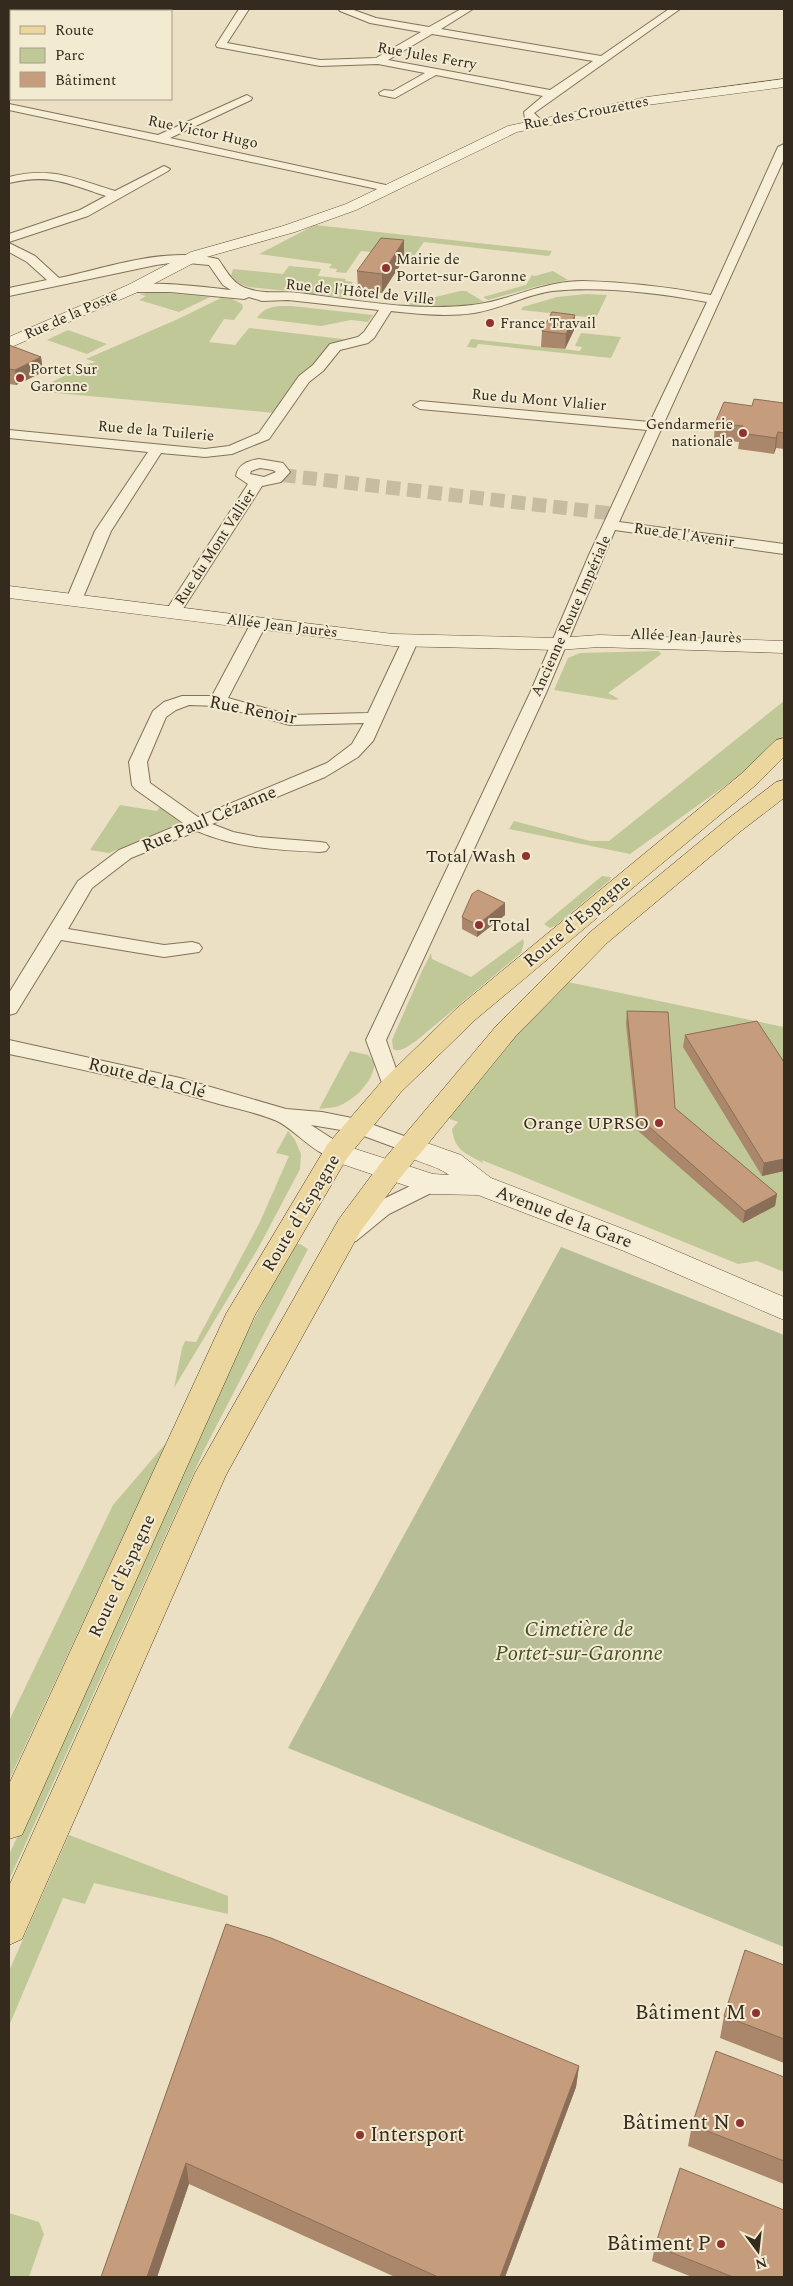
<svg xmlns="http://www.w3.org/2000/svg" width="793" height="2286" font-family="Spectral,serif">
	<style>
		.green { fill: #c0c898 }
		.cemetery { fill: #b7bd97 }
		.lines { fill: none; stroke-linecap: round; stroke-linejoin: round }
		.street-tunnel { stroke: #c6bca2; stroke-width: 14; stroke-dasharray: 14 7; stroke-linecap: butt }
		.street-casing { stroke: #83725b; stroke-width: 2 }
		.secondary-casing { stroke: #65533e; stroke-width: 1 }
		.primary-casing { stroke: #51412f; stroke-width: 1 }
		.street { fill: #f6eed6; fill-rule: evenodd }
		.secondary { fill: #f6eed6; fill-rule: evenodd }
		.primary { fill: #ebd69d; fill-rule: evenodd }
		.wall { fill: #aa876b }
		.shaded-wall { fill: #8b6e57 }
		.building { fill: #c69d7c; stroke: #8b6e57 }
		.poi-dot { fill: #8e3330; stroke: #f3ead2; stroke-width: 2 }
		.labels { text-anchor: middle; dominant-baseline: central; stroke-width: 4; stroke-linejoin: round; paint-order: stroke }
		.far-street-label { font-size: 15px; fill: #342a1e; stroke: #f3ead2 }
		.far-poi-label { font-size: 15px; fill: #342a1e; stroke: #f3ead2; text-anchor: start }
		.street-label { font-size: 18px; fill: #342a1e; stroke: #f3ead2 }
		.poi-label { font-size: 18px; fill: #342a1e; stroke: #f3ead2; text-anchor: end }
		.near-park-label { font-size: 21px; font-style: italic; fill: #434f26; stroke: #f3ead2 }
		.near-poi-label { font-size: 21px; fill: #342a1e; stroke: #f3ead2; text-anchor: end }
	</style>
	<rect width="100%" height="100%" fill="#ebe0c3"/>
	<path class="green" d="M 19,9 L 113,9 L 106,11 L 11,11 L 11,45 L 9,46 L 9,11 Z
		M 315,225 L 552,251 L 549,256 L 424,242 L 414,256 L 361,251 L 346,273 L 336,272 L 337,269 L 329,268 L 332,264 L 259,254 Z
		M 289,266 L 321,269 L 318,276 L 346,279 L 345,281 L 353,282 L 342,297 L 249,287 L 238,283 L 231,276 L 233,269 L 283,274 Z
		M 553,271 L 568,280 L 538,286 L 488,300 L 483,297 L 526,285 L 532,275 L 535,276 Z
		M 460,291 L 466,291 L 484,302 L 447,308 L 409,305 L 411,303 Z
		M 156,292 L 210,297 L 179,312 L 139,300 L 146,296 L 139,294 Z
		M 586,294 L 607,295 L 596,318 L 521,310 L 523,307 L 557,297 Z
		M 221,298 L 232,299 L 242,304 L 243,308 L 234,320 L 224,319 L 209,342 L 235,345 L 249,328 L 351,340 L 336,343 L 275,413 L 34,391 L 88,364 L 96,362 L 86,359 L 178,319 Z
		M 284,306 L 292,306 L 373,315 L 368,322 L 351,320 L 321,326 L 257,318 C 264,308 272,306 284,306 Z
		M 68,330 L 107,344 L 87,354 L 47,340 Z
		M 581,333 L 621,337 L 611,358 L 478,344 L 476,348 L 467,347 L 471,339 L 580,351 L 582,347 L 575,346 Z
		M 658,651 L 661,653 L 660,655 L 608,693 L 619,699 L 614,700 L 554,690 L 568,658 L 580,653 Z
		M 784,701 L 784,735 L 750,768 L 630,854 L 509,829 L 514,821 L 590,841 L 609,841 Z
		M 120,805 L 157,811 L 160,807 L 179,820 L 180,823 L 109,853 L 90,850 Z
		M 602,876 L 611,877 L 610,880 L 555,926 L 550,928 L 544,924 Z
		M 523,939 L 524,943 L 521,953 L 416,1041 C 408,1046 401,1053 393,1049 L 392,1040 L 422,971 L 431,953 L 432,959 L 471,977 Z
		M 563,981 L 784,1027 L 784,1272 L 757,1261 L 738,1264 L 482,1160 L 483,1163 C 465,1153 455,1151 452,1129 L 458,1122 L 445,1117 Z
		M 350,1051 L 368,1055 L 375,1063 C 373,1082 354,1101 336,1107 C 331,1108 324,1108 319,1109 Z
		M 288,1131 L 295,1140 L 301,1154 L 300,1169 L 260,1245 L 174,1388 L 182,1348 L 185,1341 L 196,1342 L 259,1224 L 289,1156 L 276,1153 Z
		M 294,1244 L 300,1244 L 308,1249 L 205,1448 L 9,1880 L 9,1855 L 243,1341 Z
		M 167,1442 L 9,1780 L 9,1721 L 113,1505 Z
		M 69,1835 L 228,1896 L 228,1914 L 94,1883 L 85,1904 L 63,1898 L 9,2026 L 9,1971 Z
		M 9,2213 L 39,2222 L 44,2234 L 29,2277 L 9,2277 Z"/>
	<path class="cemetery" d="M 561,1247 L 784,1335 L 784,1947 L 288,1748 Z"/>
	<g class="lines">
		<path class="street-tunnel" d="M 282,475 L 616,514"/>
		<g class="street-casing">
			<path id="street" d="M 120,9 L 135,9 L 133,11 L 118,11 Z
				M 239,9 L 249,9 L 227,43 L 320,60 L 376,58 L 421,32 L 370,23 L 340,11 L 338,9 L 351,9 L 376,18 L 429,27 L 461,9 L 473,9 L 441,29 L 601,56 L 669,9 L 680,9 L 534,113 L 543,122 L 538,125 L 525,118 L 524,112 L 543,96 L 436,75 L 395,98 L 380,95 L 379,93 L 384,90 L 393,91 L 425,73 L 378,64 L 320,66 L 217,47 L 216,45 ZM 432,34 L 593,61 L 550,90 L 388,60 Z
				M 9,50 L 11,50 L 11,57 L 9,57 Z
				M 9,79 L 11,79 L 11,86 L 9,86 Z
				M 247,95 L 252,98 L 251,100 L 170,138 L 395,187 L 397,189 L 391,192 L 9,110 L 9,104 L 158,135 Z
				M 784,144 L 784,159 L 619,522 L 784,544 L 784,554 L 615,530 L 546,693 L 386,1040 L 402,1086 L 399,1091 L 392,1093 L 385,1091 L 366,1040 L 530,693 L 589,555 L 647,430 L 420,409 L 413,405 L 420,401 L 650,422 L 707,302 C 658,293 601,286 552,291 C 525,295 501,309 474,313 C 446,317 419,314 391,311 L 374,338 L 368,343 L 340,350 L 323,371 L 309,382 L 269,439 L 232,454 L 205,457 L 161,453 L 111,531 L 82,600 L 80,603 L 68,603 L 66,600 L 95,531 L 148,452 L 9,438 L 9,430 L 205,449 L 229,446 L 259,433 L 299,376 L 313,365 L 330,344 L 358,337 L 364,332 L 379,310 L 288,300 L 262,301 L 249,297 L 244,299 L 170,292 L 134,292 L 128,288 C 137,278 214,288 231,290 L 223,285 L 209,265 L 177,262 L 156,265 L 9,296 L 9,288 L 47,280 L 27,262 L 9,252 L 9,243 L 35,256 L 59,278 C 110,267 166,246 218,259 C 226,270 231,281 243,287 C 262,295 280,291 299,293 C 356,300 415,312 472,305 C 510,301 541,281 583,281 C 625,282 669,287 711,295 L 778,147 Z
				M 164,166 L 170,169 L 168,171 L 88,216 L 9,242 L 9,234 L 80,210 L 106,196 C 68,184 50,173 9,183 L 9,177 C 52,166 74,179 115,191 Z
				M 259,459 L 283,463 L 290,472 L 281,482 L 262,486 L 179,615 L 167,615 L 165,612 L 248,484 L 236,476 C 238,464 248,461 259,459 ZM 260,468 L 273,470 L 276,472 L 264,477 L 250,474 L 251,471 Z
				M 259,618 L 265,620 L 267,623 L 228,698 L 290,715 L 368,713 L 402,641 L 404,638 L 416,638 L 418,641 L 373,741 L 358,757 L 325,777 L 212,824 L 233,832 L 258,837 L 320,842 L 326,843 L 329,847 L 326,851 L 320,852 C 278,850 236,848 197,831 L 131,858 L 92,888 L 68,929 L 164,945 L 192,942 L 199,944 L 202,948 L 199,952 L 164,957 L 61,940 L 16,1013 L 9,1015 L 9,993 L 78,881 L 119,850 L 183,823 L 135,789 L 132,785 L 129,762 L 153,711 L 164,702 L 182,696 L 212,696 L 251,623 L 253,620 ZM 189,705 L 218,706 L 290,725 L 364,723 L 352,744 L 327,763 L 198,817 L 150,783 L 147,762 L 166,717 L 176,710 Z
				M 9,1040 L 180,1078 L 286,1109 L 322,1112 L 357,1119 L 418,1141 L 421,1146 L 418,1151 L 410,1153 L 353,1132 L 311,1125 L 345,1147 L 348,1152 L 345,1157 C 321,1164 297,1130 277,1121 C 259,1113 237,1109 219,1104 C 150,1083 79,1069 9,1054 Z
				M 431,1176 L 439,1179 L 442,1184 L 439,1189 L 389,1214 L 356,1241 L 348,1243 L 340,1241 L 337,1235 L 340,1229 L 373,1204 Z"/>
		</g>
		<g class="secondary-casing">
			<path id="secondary" d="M 784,79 L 784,87 L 647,105 L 517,132 L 356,210 L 295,232 L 203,258 L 140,291 L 9,348 L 9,337 L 128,285 L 191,252 L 283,226 L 346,204 L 508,126 L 647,97 Z
				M 9,586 L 393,634 L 557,638 L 599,635 L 784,641 L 784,653 L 599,647 L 557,650 L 393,646 L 9,598 Z
				M 410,1137 L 461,1155 L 491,1178 L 644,1237 L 784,1297 L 784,1320 L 624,1251 L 478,1195 L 431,1194 L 327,1159 L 323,1152 L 327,1145 L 337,1143 L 433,1174 L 449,1175 C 434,1163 406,1162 396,1146 L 400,1139 Z"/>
		</g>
		<g class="primary-casing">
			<path id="primary" d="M 784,738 L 784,757 L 757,784 L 475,1020 L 401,1092 L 347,1158 L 255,1315 L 22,1835 L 9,1839 L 9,1784 L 226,1314 L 327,1145 L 383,1080 L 457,1008 L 741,774 L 776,740 Z
				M 784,780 L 784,798 L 741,831 L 607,943 L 515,1037 L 400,1178 L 360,1232 L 226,1475 L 22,1939 L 9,1945 L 9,1886 L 195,1473 L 339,1219 L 380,1164 L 497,1025 L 589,933 L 725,821 L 776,782 Z"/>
		</g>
		<use href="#street" class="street"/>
		<use href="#secondary" class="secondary"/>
		<use href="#primary" class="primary"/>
	</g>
	<path class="wall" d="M 404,259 L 382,293 L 358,290 L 357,271 Z
		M 574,330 L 565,349 L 541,347 L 542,331 Z
		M 9,345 L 41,357 L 43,372 L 16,385 L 9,384 Z
		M 784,403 L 784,449 L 776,448 L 774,454 L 738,449 L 739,442 L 714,439 L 715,423 L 752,406 Z
		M 505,915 L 477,937 L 462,929 L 462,917 Z
		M 627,1011 L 675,1108 L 777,1194 L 775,1206 L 743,1223 L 637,1130 L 626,1024 Z
		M 685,1035 L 784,1062 L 784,1171 L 762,1176 L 683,1047 Z
		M 226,1924 L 579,2066 L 576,2087 L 505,2277 L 395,2277 L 189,2184 L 157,2277 L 101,2277 Z
		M 784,1965 L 784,2063 L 720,2038 L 724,2016 Z
		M 784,2077 L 784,2184 L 688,2146 L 692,2125 Z
		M 655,2246 L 784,2277 L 692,2277 L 652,2261 Z"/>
	<path class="shaded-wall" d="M 404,240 L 404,259 L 382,293 L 382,274 Z
		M 575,315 L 574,330 L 565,349 L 566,334 Z
		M 41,357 L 43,372 L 16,385 L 15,370 Z
		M 778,432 L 776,448 L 774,454 L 776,438 Z
		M 505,903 L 505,915 L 477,937 L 477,925 Z
		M 784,1159 L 784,1171 L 762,1176 L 764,1163 Z
		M 777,1194 L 775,1206 L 743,1223 L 745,1211 Z
		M 579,2066 L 576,2087 L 505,2277 L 500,2277 Z
		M 186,2163 L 189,2184 L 157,2277 L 147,2277 Z"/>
	<path class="building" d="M 381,238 L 404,240 L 382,274 L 357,271 Z
		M 552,312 L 575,315 L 566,334 L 542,331 Z
		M 9,345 L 41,357 L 15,370 L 9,369 Z
		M 754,399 L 784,403 L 784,433 L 778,432 L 776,438 L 740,433 L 743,426 L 715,423 L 724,402 L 752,406 Z
		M 478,890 L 505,903 L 477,925 L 462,917 L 472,894 Z
		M 627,1011 L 668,1012 L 675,1108 L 777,1194 L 745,1211 L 638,1117 Z
		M 757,1021 L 784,1062 L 784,1159 L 764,1163 L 685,1035 Z
		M 226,1924 L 271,1938 L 579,2066 L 500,2277 L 438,2277 L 186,2163 L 147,2277 L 101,2277 Z
		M 745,1950 L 784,1965 L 784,2039 L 724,2016 Z
		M 716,2051 L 784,2077 L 784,2161 L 692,2125 Z
		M 680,2168 L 784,2210 L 784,2277 L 733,2277 L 655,2246 Z"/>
	<g class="poi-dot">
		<circle cx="386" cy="268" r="5"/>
		<circle cx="490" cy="323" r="5"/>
		<circle cx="20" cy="378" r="5"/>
		<circle cx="743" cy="433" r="5"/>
		<circle cx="526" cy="856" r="5"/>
		<circle cx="479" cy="925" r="5"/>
		<circle cx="659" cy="1123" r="5"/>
		<circle cx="756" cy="2013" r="5"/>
		<circle cx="740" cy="2123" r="5"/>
		<circle cx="360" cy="2135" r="5"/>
		<circle cx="721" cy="2244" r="5"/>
	</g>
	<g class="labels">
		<g class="far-street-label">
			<text transform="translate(427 56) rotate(10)">Rue Jules Ferry</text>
			<text transform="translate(586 113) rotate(-11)">Rue des Crouzettes</text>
			<text transform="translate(203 132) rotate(12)">Rue Victor Hugo</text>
			<text transform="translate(360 292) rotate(6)">Rue de l'Hôtel de Ville</text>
			<text transform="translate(71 315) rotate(-24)">Rue de la Poste</text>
			<text transform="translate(539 400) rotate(5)">Rue du Mont Vlalier</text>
			<text transform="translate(156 431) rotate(5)">Rue de la Tuilerie</text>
			<text transform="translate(684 535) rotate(8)">Rue de l'Avenir</text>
			<text transform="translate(215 547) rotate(-57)">Rue du Mont Vallier</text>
			<text transform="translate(571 616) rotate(-66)">Ancienne Route Impériale</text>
			<text transform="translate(282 626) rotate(7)">Allée Jean Jaurès</text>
			<text transform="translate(686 636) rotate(2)">Allée Jean Jaurès</text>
		</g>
		<g class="far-poi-label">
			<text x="396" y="259">Mairie de<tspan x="396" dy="17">Portet-sur-Garonne</tspan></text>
			<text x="500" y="323">France Travail</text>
			<text x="30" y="369">Portet Sur<tspan x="30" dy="17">Garonne</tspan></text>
			<text x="733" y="424" text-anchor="end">Gendarmerie<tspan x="733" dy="17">nationale</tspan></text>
		</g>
		<g class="street-label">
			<text transform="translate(253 710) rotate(11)">Rue Renoir</text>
			<text transform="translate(209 819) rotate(-23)">Rue Paul Cézanne</text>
			<text transform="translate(577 921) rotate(-40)">Route d'Espagne</text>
			<text transform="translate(147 1078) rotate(14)">Route de la Clé</text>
			<text transform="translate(301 1213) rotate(-59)">Route d'Espagne</text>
			<text transform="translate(564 1217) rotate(21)">Avenue de la Gare</text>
			<text transform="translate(122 1576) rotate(-65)">Route d'Espagne</text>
		</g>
		<g class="poi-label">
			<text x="516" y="856">Total Wash</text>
			<text x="489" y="925" text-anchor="start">Total</text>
			<text x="649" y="1123">Orange UPRSO</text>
		</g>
		<g class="near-park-label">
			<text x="579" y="1630">Cimetière de<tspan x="579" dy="24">Portet-sur-Garonne</tspan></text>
		</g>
		<g class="near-poi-label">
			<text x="746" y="2013">Bâtiment M</text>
			<text x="730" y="2123">Bâtiment N</text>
			<text x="370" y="2135" text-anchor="start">Intersport</text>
			<text x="711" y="2244">Bâtiment P</text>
		</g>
	</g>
	<rect width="793" height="2286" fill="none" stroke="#342a1e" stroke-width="20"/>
	<rect x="10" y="10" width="162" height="90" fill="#f3ead2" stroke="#a79d8a"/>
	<rect x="20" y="26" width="25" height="8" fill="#ebd69d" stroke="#a79d8a"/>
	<text x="55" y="35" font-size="15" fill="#342a1e">Route</text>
	<rect x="20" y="48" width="25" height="15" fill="#c0c898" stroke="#a79d8a"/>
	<text x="55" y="60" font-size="15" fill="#342a1e">Parc</text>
	<rect x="20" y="72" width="25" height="15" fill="#c69d7c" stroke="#a79d8a"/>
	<text x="55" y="85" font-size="15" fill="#342a1e">Bâtiment</text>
	<g transform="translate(758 2251) rotate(165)" stroke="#f3ead2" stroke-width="4" paint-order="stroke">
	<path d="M0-4L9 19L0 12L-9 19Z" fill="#342a1e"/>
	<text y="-8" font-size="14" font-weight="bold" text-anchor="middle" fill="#342a1e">N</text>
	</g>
</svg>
